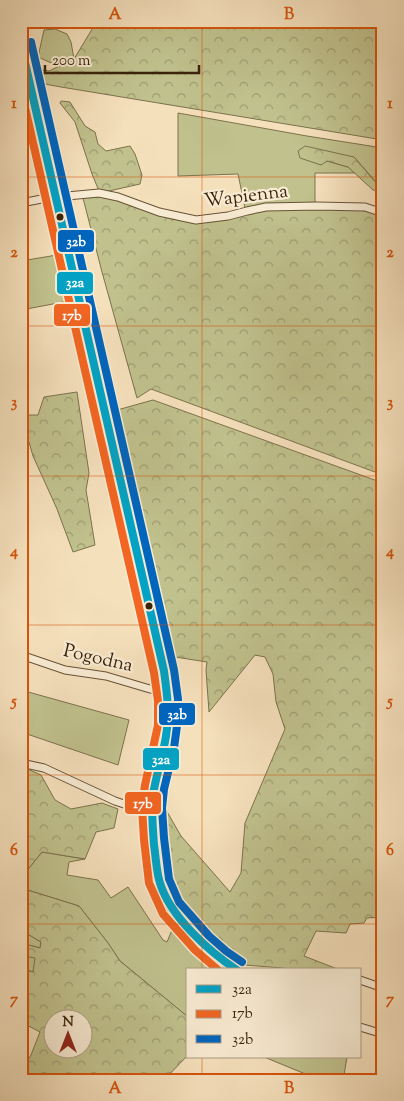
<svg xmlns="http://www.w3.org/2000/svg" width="404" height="1101" font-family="'Sorts Mill Goudy',serif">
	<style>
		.green { fill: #c0c18d; stroke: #7c724c }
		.forest { fill: url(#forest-crowns); stroke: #7c724c; fill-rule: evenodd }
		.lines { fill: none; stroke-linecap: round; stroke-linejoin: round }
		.minor-casing { stroke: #685236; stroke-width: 9 }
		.minor { stroke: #f8ebd3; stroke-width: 7 }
		.bus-1-casing { stroke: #f8ebd3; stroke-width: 11 }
		.bus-2-casing { stroke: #f8ebd3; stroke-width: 11 }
		.bus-3-casing { stroke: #f8ebd3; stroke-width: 11 }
		.bus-1 { stroke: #03a2c4; stroke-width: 8 }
		.bus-2 { stroke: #f26522; stroke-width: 8 }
		.bus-3 { stroke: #0065bd; stroke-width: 8 }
		.grid { fill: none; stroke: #d6540c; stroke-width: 1; stroke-opacity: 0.55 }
		.bus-dot { fill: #39230a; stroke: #f8ebd3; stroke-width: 2 }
		.labels { text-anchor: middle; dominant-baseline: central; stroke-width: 4.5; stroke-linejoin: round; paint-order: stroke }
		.street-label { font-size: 19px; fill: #39230a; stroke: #f8ebd3 }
		.line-badge { stroke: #f8ebd3; stroke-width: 2 }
		.badge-label { font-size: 14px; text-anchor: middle; font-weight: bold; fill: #fff }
		.neatline { fill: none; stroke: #d6540c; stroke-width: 2 }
		.grid-label { font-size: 16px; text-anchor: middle; font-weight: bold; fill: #d6540c }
	</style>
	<defs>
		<pattern id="forest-crowns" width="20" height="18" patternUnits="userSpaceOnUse" patternTransform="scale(1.25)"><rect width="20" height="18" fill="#c0c18d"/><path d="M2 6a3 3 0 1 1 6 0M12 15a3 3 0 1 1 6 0" fill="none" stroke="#9d9c71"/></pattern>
	</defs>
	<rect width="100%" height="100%" fill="#f5e0bc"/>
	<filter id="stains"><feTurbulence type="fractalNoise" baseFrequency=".004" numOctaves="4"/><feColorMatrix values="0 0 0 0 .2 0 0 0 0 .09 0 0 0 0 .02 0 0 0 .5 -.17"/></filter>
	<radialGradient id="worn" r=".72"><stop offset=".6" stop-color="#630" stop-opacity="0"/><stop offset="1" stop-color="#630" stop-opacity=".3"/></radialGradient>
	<path class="green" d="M 55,29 L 67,34 L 71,42 L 74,59 L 58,66 L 38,57 L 44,30 Z
		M 178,113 L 307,136 L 383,148 L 383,190 L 354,157 L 327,161 L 348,167 L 355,173 L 315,173 L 315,204 L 245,208 L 238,174 L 178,176 Z
		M 63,254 L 74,300 L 21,310 L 21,261 Z
		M 21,690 L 129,720 L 118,765 L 21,732 Z
		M 42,852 L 85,859 L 69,862 L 67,875 L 98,880 L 111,898 L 128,887 L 163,940 L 167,942 L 177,918 L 220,963 L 229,970 L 188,970 L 188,1017 L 120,961 L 108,943 L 79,906 L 21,888 L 21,878 Z
		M 21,930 L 41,942 L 40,948 L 25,944 L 36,958 L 33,972 L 27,970 L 23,961 L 21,961 Z
		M 264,1057 L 347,1057 L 344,1075 L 352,1078 L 355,1077 L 362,1080 L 320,1080 Z"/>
	<path class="forest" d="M 97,21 L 383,21 L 383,140 L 61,87 L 34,82 L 31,68 L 49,71 L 74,59 Z
		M 61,101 L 70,102 L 85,126 L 95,132 L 98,144 L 106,151 L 130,146 L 135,154 L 142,175 L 140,184 L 109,191 L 99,191 L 92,174 L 75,122 L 60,103 Z
		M 305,146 L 354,157 L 383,191 L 373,190 L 348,167 L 327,161 L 321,165 L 300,158 L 298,151 Z
		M 99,195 L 115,198 L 172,219 L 196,222 L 268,210 L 292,208 L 365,209 L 383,216 L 383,475 L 151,389 L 137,398 L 102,272 L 83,198 Z
		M 77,392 L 89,473 L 86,490 L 95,545 L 73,552 L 57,509 L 33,456 L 21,415 L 38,415 L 44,397 Z
		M 153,400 L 383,483 L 383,917 L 367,918 L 364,923 L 350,924 L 346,933 L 316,931 L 304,956 L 340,970 L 287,970 L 283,968 L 244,965 L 234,959 L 208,938 L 174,895 L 158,810 L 160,791 L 165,792 L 166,810 L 181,836 L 230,892 L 241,873 L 245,823 L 285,729 L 276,702 L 273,674 L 265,657 L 255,655 L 209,712 L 206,670 L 207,662 L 169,656 L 155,602 L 110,412 Z
		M 21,766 L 41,775 L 55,800 L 71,809 L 102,803 L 118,809 L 114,828 L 96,832 L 85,859 L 42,852 L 21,878 Z
		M 21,888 L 79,906 L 108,943 L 120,961 L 188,1017 L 188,1055 L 164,1080 L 21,1080 L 21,1073 L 31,1055 L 40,1032 L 21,1022 L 21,961 L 23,961 L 27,970 L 33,972 L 35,958 L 23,956 L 25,944 L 40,948 L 41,942 L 21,930 ZM 52,1018 L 82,1018 L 82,1048 L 52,1048 Z"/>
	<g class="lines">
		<g class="minor-casing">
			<path id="minor" d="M 21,44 L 148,599 C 156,637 169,676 168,715 C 168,743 156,770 153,797 C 150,825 156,853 159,881 L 162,889 L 171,908 L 202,943 L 220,959 L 237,970
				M 21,91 L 29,94 L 32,93
				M 21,203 L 52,197 L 56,197 L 99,193 L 118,197 L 159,212 L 196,220 L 228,216 L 247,211 L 266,207 L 317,206 L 365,207 L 383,213
				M 21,655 L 65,670 L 106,676 L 150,689 L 168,691
				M 21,763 L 44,768 L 115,801 L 139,809 L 152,811
				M 360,980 L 383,988
				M 360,1027 L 383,1034
				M 382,1080 L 383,1079"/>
		</g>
		<use href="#minor" class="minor"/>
		<g class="bus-1-casing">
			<path id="bus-1" d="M 21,45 L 164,671 C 167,693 170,714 166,736 C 163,756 156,775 153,795 C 151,812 153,829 154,845 C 156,857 156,871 160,883 C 170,916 208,951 237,970"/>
		</g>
		<g class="bus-2-casing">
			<path id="bus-2" d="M 21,90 L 154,673 L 158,701 L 158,725 L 145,785 L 142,807 L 144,840 L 149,883 L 163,914 L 195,950 L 218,970"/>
		</g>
		<g class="bus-3-casing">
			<path id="bus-3" d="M 31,42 L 174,670 L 178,699 L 177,726 L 174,748 L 164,789 L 162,808 L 164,838 L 169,879 L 179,902 L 209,936 L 226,951 L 242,962"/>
		</g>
		<use href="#bus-1" class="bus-1"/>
		<use href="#bus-2" class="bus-2"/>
		<use href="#bus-3" class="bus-3"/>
	</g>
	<path class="grid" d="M 202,21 L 202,970M 21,177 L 383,177M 21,326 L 383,326M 21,476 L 383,476M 21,625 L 383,625M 21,775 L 383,775M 21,924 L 383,924M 202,1057 L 202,1080"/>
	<g class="bus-dot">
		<circle cx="60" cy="217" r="4.5"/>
		<circle cx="149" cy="606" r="4.5"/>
	</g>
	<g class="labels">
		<g class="street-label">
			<text transform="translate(246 197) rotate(-7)">Wapienna</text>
			<text transform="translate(98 659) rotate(13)">Pogodna</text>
		</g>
	</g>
	<g class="line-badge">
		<rect x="57" y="229" width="38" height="24" rx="5" fill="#0065bd"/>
		<rect x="56" y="271" width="38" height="24" rx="5" fill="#03a2c4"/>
		<rect x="53" y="303" width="38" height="24" rx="5" fill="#f26522"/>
		<rect x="158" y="702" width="38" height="24" rx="5" fill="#0065bd"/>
		<rect x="142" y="747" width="38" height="24" rx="5" fill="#03a2c4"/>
		<rect x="124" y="791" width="38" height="24" rx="5" fill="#f26522"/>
	</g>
	<g class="badge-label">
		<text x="76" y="246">32b</text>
		<text x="75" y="287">32a</text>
		<text x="72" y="320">17b</text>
		<text x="177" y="719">32b</text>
		<text x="161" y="764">32a</text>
		<text x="143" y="808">17b</text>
	</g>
	<rect width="404" height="1101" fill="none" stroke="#f5e0bc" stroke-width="55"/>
	<rect x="186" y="968" width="175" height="90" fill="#f8ebd3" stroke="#ac9b83"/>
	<rect x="196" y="985" width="25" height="8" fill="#03a2c4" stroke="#ac9b83"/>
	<text x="232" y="994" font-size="15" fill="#39230a">32a</text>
	<rect x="196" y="1010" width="25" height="8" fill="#f26522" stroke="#ac9b83"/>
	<text x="232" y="1018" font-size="15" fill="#39230a">17b</text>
	<rect x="196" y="1035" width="25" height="8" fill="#0065bd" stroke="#ac9b83"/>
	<text x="232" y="1044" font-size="15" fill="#39230a">32b</text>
	<g transform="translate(68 1034)"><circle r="24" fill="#f8ebd3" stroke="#ac9b83"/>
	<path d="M0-4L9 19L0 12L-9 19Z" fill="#8f2418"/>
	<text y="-8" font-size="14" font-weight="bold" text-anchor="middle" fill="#39230a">N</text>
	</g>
	<path d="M45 65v8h154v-8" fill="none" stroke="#39230a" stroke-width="2.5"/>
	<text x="52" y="65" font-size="15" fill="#39230a" stroke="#f8ebd3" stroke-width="4" paint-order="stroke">200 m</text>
	<rect x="28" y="28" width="348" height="1046" class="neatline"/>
	<g class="grid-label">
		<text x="115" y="19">A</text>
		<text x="289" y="19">B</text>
		<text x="14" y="108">1</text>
		<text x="390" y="108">1</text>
		<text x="14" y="257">2</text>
		<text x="390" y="257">2</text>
		<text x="14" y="407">3</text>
		<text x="390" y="407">3</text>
		<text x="14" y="556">4</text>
		<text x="390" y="556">4</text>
		<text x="14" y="706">5</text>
		<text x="390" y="706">5</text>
		<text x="14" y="855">6</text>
		<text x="390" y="855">6</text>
		<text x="14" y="1004">7</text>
		<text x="390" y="1004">7</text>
		<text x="115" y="1093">A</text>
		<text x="289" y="1093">B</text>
	</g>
	<rect width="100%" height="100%" filter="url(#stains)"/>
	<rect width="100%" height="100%" fill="url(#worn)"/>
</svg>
